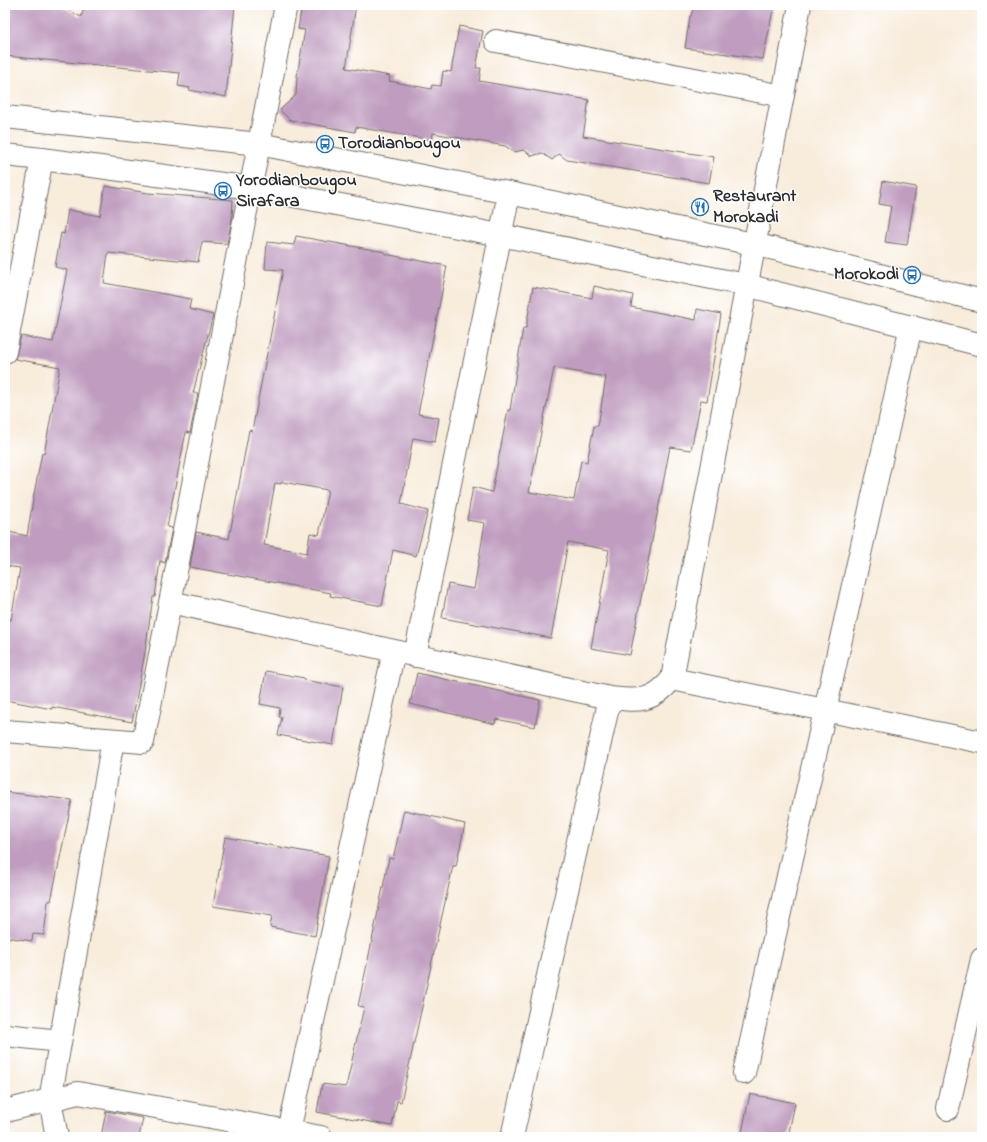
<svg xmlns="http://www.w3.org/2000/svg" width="987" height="1142" font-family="'Indie Flower',sans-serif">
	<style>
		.building { fill: #c09dc0; fill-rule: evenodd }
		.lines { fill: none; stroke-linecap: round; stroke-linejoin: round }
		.minor-casing { stroke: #736f69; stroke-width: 24 }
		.tertiary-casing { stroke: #736f69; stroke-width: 24 }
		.minor { stroke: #fff; stroke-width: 22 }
		.tertiary { stroke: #fff; stroke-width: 22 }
		.labels { text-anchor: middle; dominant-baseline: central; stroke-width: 3; stroke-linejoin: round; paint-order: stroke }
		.poi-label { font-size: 18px; font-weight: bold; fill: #2b2b2b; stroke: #fff; text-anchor: start }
	</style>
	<rect width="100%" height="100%" fill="#fff"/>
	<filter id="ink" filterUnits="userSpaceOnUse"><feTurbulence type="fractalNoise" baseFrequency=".025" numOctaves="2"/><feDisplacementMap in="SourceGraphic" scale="8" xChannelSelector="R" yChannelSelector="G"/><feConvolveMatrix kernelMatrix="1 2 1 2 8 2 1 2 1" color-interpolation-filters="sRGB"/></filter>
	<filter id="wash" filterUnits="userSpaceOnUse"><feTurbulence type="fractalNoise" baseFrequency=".012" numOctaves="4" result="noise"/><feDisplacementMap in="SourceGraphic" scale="16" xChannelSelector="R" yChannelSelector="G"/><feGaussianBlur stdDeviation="0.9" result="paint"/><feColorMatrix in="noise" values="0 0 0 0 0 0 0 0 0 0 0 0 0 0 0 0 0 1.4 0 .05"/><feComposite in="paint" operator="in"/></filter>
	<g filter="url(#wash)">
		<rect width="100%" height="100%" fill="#f8ecdb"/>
		<g id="blocks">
			<path class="building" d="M 5,5 L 59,5 L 81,17 L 85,5 L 235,5 L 226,97 L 189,90 L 190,88 L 178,86 L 180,73 L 5,56 Z
				M 302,5 L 356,5 L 346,68 L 390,76 L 389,81 L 431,89 L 432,85 L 441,86 L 443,71 L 451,72 L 459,26 L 483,31 L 476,68 L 481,68 L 479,81 L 589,100 L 583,136 L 714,157 L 709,183 L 567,160 L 559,154 L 552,160 L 542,153 L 532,156 L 524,150 L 514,152 L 505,146 L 433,133 L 432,140 L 356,127 L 355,132 L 290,120 L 280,110 L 296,95 L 297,76 L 305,30 L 298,29 Z
				M 694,5 L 774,5 L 763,59 L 685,48 L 690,16 L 691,16 Z
				M 883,181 L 916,187 L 907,245 L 885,242 L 891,206 L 879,204 Z
				M 105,186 L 148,193 L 233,200 L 232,219 L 227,244 L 202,242 L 198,262 L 108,253 L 104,283 L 191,299 L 189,309 L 213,315 L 193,393 L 198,393 L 190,433 L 186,432 L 167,527 L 172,528 L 165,563 L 160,561 L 155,597 L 153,597 L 145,652 L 132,722 L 52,707 L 52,709 L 5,700 L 5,619 L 11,620 L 20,568 L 5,566 L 5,556 L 9,532 L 27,536 L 34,494 L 42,453 L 44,454 L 60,367 L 15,359 L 21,336 L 53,342 L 67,270 L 55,267 L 61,233 L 64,234 L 68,210 L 100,216 Z
				M 296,236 L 385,252 L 385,254 L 447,266 L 418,414 L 439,418 L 435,442 L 413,438 L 401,504 L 428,511 L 416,556 L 393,550 L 382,606 L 330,596 L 331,593 L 190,567 L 196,532 L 229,539 L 249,430 L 252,431 L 283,270 L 265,269 L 267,242 L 294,245 ZM 282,482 L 328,490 L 319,535 L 310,533 L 307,553 L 264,545 L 275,483 L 281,484 Z
				M 594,286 L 633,295 L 631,307 L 696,320 L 697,309 L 721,314 L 707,401 L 701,400 L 691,450 L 670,447 L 630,655 L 591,648 L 609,550 L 568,542 L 551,638 L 442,618 L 448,584 L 474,589 L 485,523 L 467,520 L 473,487 L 492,492 L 508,410 L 510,410 L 523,328 L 526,328 L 533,287 L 592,298 ZM 554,368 L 606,377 L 598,426 L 594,426 L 587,462 L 581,461 L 574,500 L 529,492 Z
				M 266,671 L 304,678 L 304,680 L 343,687 L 333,745 L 278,735 L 282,717 L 279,717 L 280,708 L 260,704 Z
				M 417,673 L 540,700 L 535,727 L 496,719 L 495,724 L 410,704 Z
				M 5,792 L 72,800 L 51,901 L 48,901 L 44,935 L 33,934 L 32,941 L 5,937 Z
				M 404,810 L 465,824 L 456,866 L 453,866 L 401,1102 L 397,1101 L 392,1126 L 317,1112 L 322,1084 L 346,1087 L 364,1007 L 358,1006 L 369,955 L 389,858 L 393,859 Z
				M 225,837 L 329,856 L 315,936 L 270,927 L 272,916 L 213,906 Z
				M 750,1094 L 795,1103 L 788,1137 L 741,1137 Z
				M 106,1111 L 143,1118 L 139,1137 L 101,1137 Z"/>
		</g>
	</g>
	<g filter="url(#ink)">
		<use href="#blocks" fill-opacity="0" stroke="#736f69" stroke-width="1"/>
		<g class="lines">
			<g class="minor-casing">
				<path id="minor" d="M 496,41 L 783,96
					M 5,352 L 42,159
					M 170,602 L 610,698 C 638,701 652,703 672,679 L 800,5
					M 415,656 L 509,193
					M 672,679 L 982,742
					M 5,731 L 143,742 L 286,5
					M 5,1035 L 60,1041
					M 744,1073 L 911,326
					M 948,1109 L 982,959
					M 5,1111 L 78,1093 L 321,1137
					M 289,1131 L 394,651
					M 57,1137 L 50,1100 L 113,740
					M 512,1137 L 610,698"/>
			</g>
			<g class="tertiary-casing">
				<path id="tertiary" d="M 5,117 L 259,144 L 509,193 L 753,244 L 805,256 L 982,301
					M 5,155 L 42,159 L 251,188 L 500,235 L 746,285 L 982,345"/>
			</g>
			<use href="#minor" class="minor"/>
			<use href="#tertiary" class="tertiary"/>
		</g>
	</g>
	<defs>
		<g id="bus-ring" transform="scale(0.9)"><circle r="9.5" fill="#fff" stroke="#1f6fb2" stroke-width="1.5"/><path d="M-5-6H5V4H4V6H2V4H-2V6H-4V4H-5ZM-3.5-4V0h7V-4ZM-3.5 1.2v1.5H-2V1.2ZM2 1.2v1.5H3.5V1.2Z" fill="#1f6fb2"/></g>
		<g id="restaurant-ring" transform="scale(0.9)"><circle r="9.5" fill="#fff" stroke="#1f6fb2" stroke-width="1.5"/><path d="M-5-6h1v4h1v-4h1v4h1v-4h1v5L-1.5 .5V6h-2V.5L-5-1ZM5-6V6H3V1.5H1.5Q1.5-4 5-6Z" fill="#1f6fb2"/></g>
	</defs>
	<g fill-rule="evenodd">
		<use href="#bus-ring" x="325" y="144"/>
		<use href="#bus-ring" x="223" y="191"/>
		<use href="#restaurant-ring" x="700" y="207"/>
		<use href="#bus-ring" x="912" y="275"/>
	</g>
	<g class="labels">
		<g class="poi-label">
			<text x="338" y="144">Torodianbougou</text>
			<text x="236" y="181">Yorodianbougou<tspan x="236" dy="21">Sirafara</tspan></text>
			<text x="713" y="197">Restaurant<tspan x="713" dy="21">Morokadi</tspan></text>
			<text x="899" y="275" text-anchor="end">Morokodi</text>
		</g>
	</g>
	<rect width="987" height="1142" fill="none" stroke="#fff" stroke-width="20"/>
</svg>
